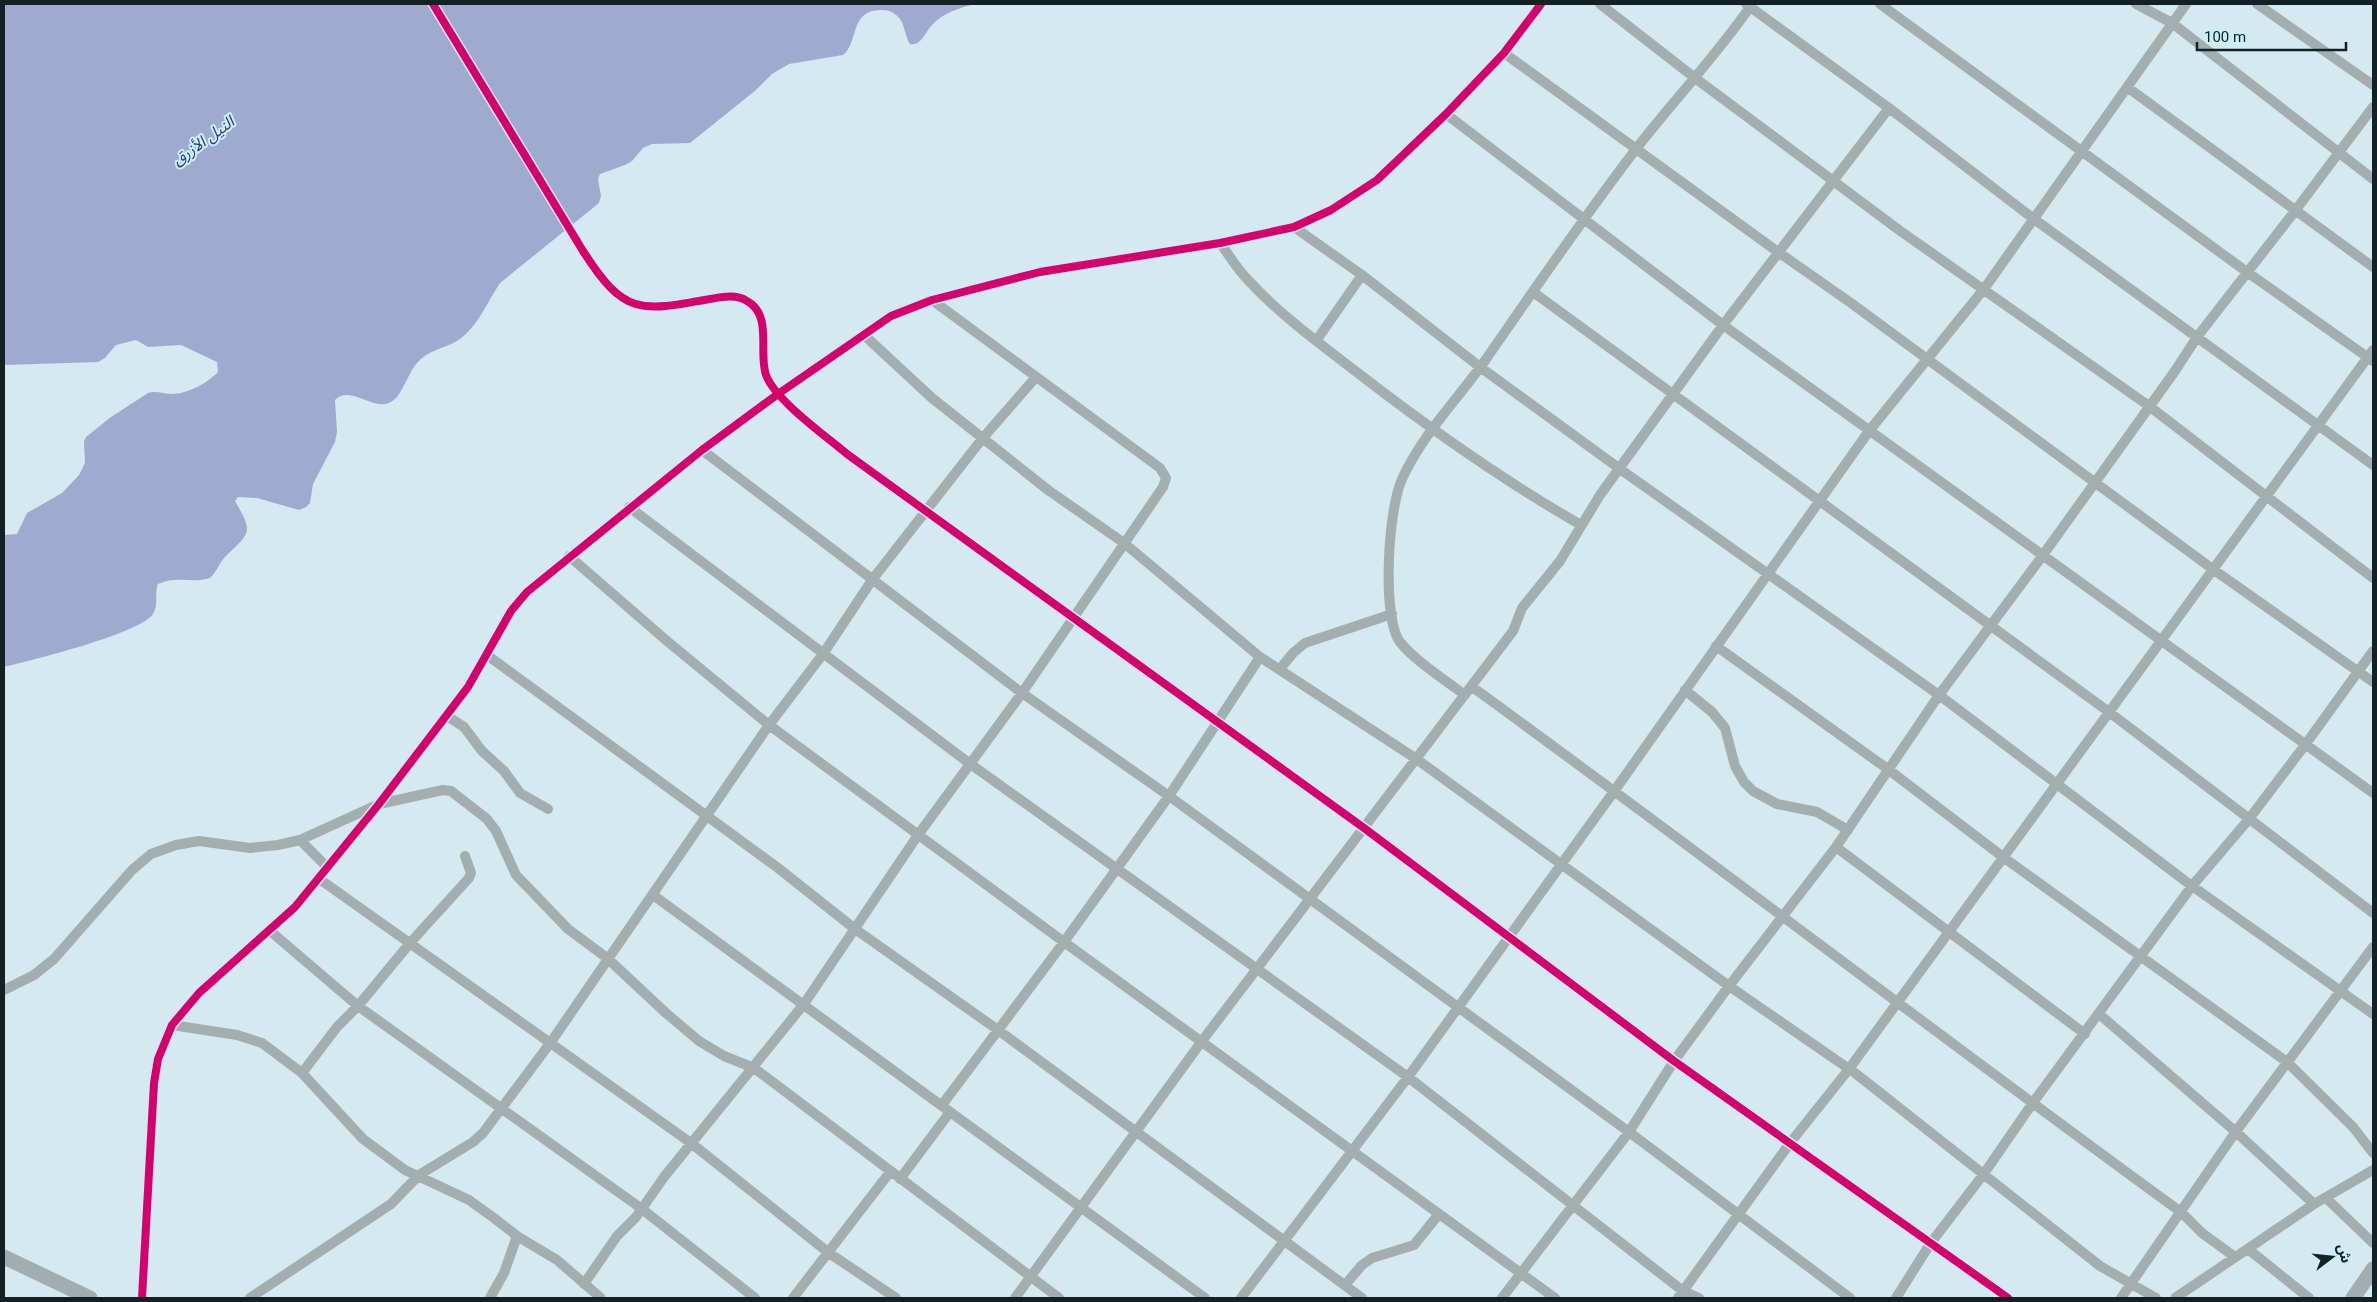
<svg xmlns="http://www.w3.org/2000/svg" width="2377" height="1302" font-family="Roboto,'Noto Sans Arabic',sans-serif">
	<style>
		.water { fill: #9fabce }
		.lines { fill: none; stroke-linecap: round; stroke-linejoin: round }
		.street { stroke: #a5aeae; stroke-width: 10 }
		.secondary { stroke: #a2adaf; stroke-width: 15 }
		.cycleway-casing { stroke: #caeefb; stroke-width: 11 }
		.cycleway { stroke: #d6006c; stroke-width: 8 }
		.labels { text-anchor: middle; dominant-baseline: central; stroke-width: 4; stroke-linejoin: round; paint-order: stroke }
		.water-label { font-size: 16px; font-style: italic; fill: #323874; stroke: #caeefb }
	</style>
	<rect width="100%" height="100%" fill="#d5e9f0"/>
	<path class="water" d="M 4,4 L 974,4 C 958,9 944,12 932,25 C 925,32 922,46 910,44 C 905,36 905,26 900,19 C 895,13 890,10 883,10 C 849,8 859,43 843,55 L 789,64 L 772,74 L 756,90 L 690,143 L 652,144 L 643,148 L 632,161 L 625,165 L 600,174 L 598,179 L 601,196 L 599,203 L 500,283 C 488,301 476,330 457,341 C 443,349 428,350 417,363 C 407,374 402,398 389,403 C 371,410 351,385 335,400 L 337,432 L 335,442 L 313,484 L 310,503 L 306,507 L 299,510 L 257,498 L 238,497 L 235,501 C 253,532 251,532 227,555 C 219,562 217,572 210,578 C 192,584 177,575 158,584 C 154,594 159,604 153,614 C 139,634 32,660 4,667 L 4,535 L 17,534 L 27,513 L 62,493 L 79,475 L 85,463 L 84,441 L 86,437 L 111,417 L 148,393 C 157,390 163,394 172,394 C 187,394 208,383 218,372 L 217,362 L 181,345 L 148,347 L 136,340 L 116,345 L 105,358 L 98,362 L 4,365 Z"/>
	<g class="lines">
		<path class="street" d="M 433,4 L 583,251 C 624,315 639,312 710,299 C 722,297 736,294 747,301 C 773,315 758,353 766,375 C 775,400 826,436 847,454 L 1364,828 L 1674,1061 L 2008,1298
			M 1600,4 L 1695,78 L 1899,230 L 2149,406 L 2373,578
			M 1746,4 L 1889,108 L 2034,219 L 2373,465
			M 1880,4 L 2247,272 L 2373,361
			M 2136,4 L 2172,23 L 2373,179
			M 2257,4 L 2373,85
			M 1504,53 L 1778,252 L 1851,303 L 2214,570 L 2373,682
			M 2127,87 L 2373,267
			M 1446,114 L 1723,325 L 2373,793
			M 1294,227 L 1362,275 L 1480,367 L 1620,469 L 1939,695 L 2192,886 L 2373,1014
			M 1220,243 C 1229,255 1237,269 1248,280 C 1283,318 1326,348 1367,380 C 1436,433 1506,482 1581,525
			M 1533,292 L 2109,712 L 2373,913
			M 864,335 L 932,398 L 1048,490 L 1124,543 L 1260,657 L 1415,758 L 1729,986 L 1855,1073 L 2100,1266 L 2156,1298
			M 1316,341 L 1362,275
			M 702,450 L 1022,693 L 1169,796 L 1629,1132 L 1850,1298
			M 629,507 L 969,763 L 1408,1077 L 1683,1291 L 1699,1298
			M 569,556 L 667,641 L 769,725 L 1064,942 L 1555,1298
			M 1716,646 L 1889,770 L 2003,857 L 2287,1062 L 2353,1127 L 2373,1153
			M 487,655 L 778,868 L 855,929 L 998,1030 L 1362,1298
			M 1280,669 L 1293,653 L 1305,643 L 1392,614
			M 1471,686 C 1709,859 1943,1039 2181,1212 L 2202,1233 L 2235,1257
			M 1685,690 L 1712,712 L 1725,728 L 1735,766 L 1744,782 L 1753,791 L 1777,804 L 1817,812 L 1848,830
			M 1465,695 C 1448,682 1405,654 1397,637 C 1383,606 1388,511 1402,479 C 1422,435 1456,401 1484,362 C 1534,290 1583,218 1636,149 C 1674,100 1717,55 1752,4
			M 447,716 L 464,727 L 482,751 L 504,771 L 520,793 L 548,809
			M 300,840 L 327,867
			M 1836,847 L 2085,1034
			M 318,878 L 691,1143 L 829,1253 L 896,1298
			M 653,895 L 1205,1298
			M 269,930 L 358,1006 L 642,1209 L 755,1298
			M 4,990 L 34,975 L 54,959 L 132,870 L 151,854 L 176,845 L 199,841 L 250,848 L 278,845 L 300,840 L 379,804 L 443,790 L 451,791 L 487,819 L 496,831 L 516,875 L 568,929 L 607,958 L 667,1014 L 699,1041 L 724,1056 L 754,1068 L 1059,1298
			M 2099,1014 L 2236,1132 L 2314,1204
			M 172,1025 L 237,1035 L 262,1043 L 302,1073 L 363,1139 L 405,1170 L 469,1200 L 494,1218 L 517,1236 L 557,1260 L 601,1298
			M 302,1073 L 337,1027 L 358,1006 L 410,943 L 469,878 L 471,873 L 465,856
			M 942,1105 L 1064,942 L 1169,796 L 1260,657
			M 900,1179 L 950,1112
			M 2326,1198 L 2373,1243
			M 2248,1249 L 2309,1298
			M 584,1284 L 617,1236 L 636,1217 L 664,1177 L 804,1004 L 918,835 L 1022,693 L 1163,487 L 1166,478 L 1160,468 L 932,300
			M 1345,1285 L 1362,1265 L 1372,1258 L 1414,1245 L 1439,1214
			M 142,1298 L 154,1083 L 158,1059 L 172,1025 L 199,993 L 295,907 L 379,804 L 468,687 L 511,611 L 527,592 L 702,450 L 778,394 L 891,316 L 932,300 L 1040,272 L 1220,243 L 1294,227 L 1331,210 L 1377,180 L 1446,114 L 1504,53 L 1541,4
			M 250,1298 L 391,1204 L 419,1175 L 473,1142 L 483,1133 L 551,1042 L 769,725 L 823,654 L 872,580 L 982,439 L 1036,377
			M 490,1298 L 504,1273 L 517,1236
			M 793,1298 L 890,1172
			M 1015,1298 L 1202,1041 L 1513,631 L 1522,608 L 1560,561 L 1600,495 L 1723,325 L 1889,108
			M 1241,1298 L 1408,1077 L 1615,790 L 1869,431 L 1984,289 L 2186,4
			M 1502,1298 L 1629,1132 L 1674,1061 L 1729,986 L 1836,847 L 1939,695 L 2043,555 L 2175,371 L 2197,337 L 2295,211 L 2373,107
			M 1678,1298 L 1790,1143 L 1849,1069 L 2373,350
			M 1896,1298 L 1930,1244 L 1983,1175 L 2032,1104 L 2192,886 L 2249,819 L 2305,745 L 2373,651
			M 2121,1298 L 2237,1130 L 2373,947
			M 2175,1298 L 2314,1204 L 2373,1170"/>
		<path class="secondary" d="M 4,1257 L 90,1298
			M 2353,1298 L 2373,1269"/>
		<g class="cycleway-casing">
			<path id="cycleway" d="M 433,4 L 583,251 C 624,315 639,312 710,299 C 722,297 736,294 747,301 C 773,315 758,353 766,375 C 775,400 826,436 847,454 L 1364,828 L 1674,1061 L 2008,1298
				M 142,1298 L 154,1083 L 158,1059 L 172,1025 L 199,993 L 295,907 L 379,804 L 468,687 L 511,611 L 527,592 L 702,450 L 778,394 L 891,316 L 932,300 L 1040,272 L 1220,243 L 1294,227 L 1331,210 L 1377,180 L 1446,114 L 1504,53 L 1541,4"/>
		</g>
		<use href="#cycleway" class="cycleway"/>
	</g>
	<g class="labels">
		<g class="water-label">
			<text transform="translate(203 141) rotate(-36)">النيل الأزرق</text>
		</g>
	</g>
	<rect width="2377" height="1302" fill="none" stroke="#132125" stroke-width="10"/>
	<g transform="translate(2332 1257) rotate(74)" stroke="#caeefb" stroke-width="4" paint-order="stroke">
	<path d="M0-4L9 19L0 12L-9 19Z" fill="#132125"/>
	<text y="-8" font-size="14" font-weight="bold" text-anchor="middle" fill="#132125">ش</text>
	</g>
	<path d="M2197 42v8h149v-8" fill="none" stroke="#132125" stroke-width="2.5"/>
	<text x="2204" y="42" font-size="15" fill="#132125" stroke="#caeefb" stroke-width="4" paint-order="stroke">100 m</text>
</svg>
